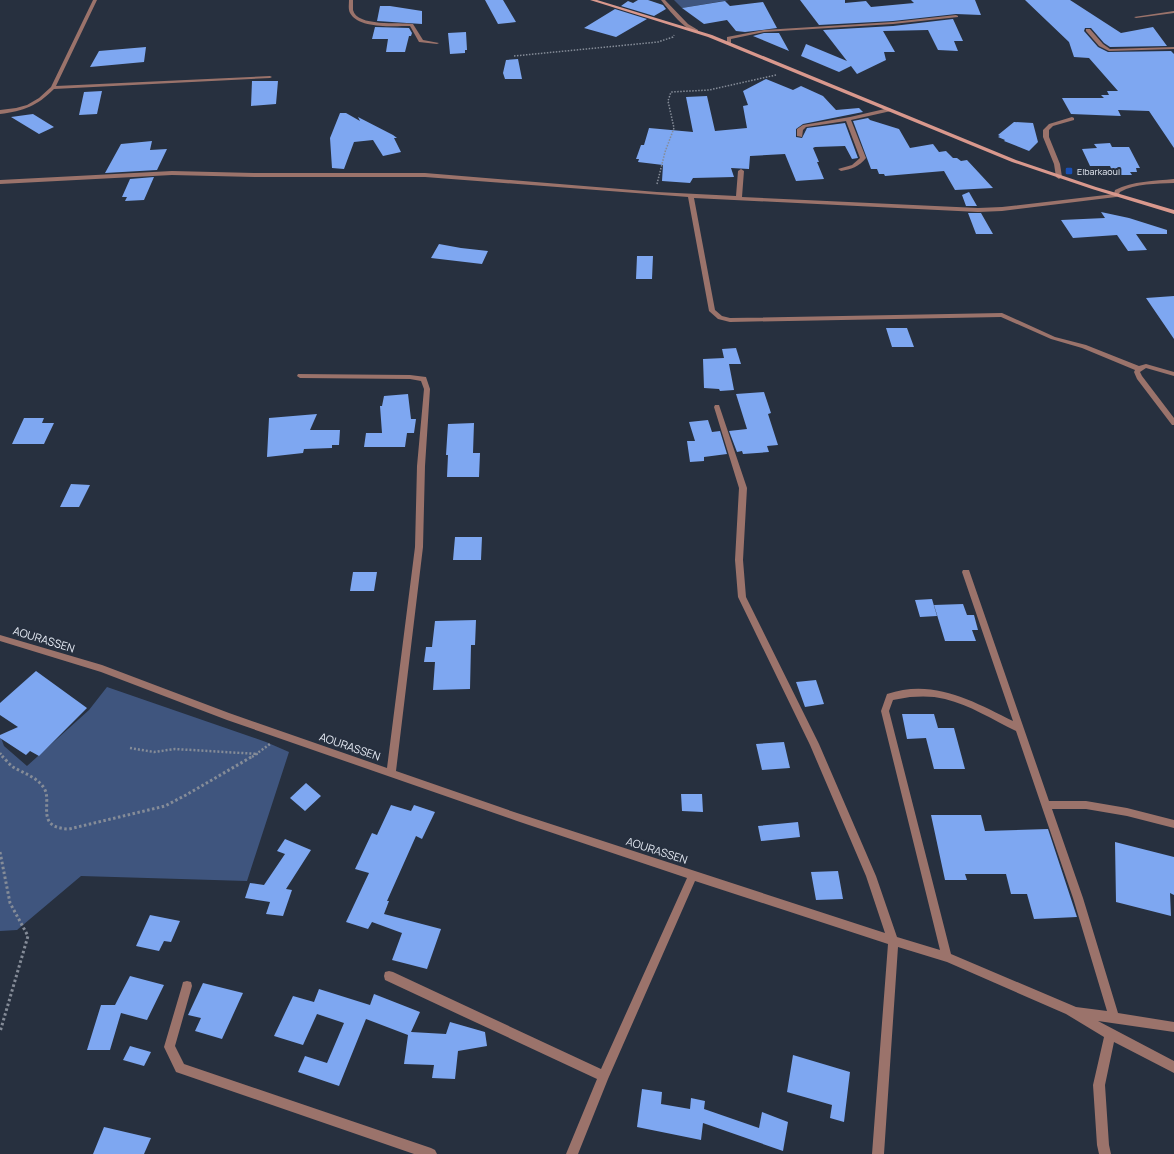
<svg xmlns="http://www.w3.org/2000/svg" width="1174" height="1154" font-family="Manrope,sans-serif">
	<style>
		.green { fill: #3f557e }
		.building { fill: #7ea7f1 }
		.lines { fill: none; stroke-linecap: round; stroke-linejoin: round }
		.path-far2 { stroke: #858c98; stroke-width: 1.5; stroke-dasharray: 1.5 1.5; stroke-linecap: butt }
		.path-far1 { stroke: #858c98; stroke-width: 2.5; stroke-dasharray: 2 2; stroke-linecap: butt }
		.path { stroke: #858c98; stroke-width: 3; stroke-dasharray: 2.5 2.5; stroke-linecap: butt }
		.minor { fill: #9b736b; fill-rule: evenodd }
		.secondary { fill: #d9988d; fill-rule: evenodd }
		.transit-dot { fill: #1a4fb4; stroke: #27303f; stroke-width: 1.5 }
		.labels { text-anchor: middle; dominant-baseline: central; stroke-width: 4; stroke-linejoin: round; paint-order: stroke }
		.far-poi-label { font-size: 9px; fill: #e6ebf5; stroke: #27303f; text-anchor: start }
		.street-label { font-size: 11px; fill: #e6ebf5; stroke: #27303f }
	</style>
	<rect width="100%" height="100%" fill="#27303f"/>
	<path class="green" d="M 674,0 L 729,0 L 682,8 Z
		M 107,687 L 266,742 L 289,752 L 247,881 L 81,876 L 17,930 L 0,931 L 0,735 L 4,746 L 27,766 L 89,710 Z"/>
	<path class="building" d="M 485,0 L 503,0 L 516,22 L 498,24 Z
		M 638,0 L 648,0 L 663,5 L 666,9 L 654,16 L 621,6 L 628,1 L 633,3 Z
		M 800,0 L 845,0 L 845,3 L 866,1 L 871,7 L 914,3 L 911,0 L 975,0 L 981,15 L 956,14 L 893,21 L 819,25 Z
		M 1025,0 L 1070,0 L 1121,33 L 1153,27 L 1167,46 L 1110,47 L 1104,43 L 1091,28 L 1085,28 L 1084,31 L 1098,47 L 1108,52 L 1171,51 L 1174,54 L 1174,148 L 1149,111 L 1118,110 L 1121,116 L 1071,114 L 1062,98 L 1104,98 L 1101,95 L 1109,95 L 1107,91 L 1118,91 L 1089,58 L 1074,57 L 1069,42 Z
		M 725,1 L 730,6 L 763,2 L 777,28 L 745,32 L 736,31 L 727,20 L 704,24 L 682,8 Z
		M 380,6 L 390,6 L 422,11 L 422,24 L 377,21 Z
		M 615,9 L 647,19 L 616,37 L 584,28 Z
		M 953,19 L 963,41 L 954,41 L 958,51 L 938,50 L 928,30 L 883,31 L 895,52 L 884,52 L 886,60 L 857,74 L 851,66 L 839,72 L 801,56 L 806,44 L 847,61 L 823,30 L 893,26 Z
		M 375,27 L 409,28 L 412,33 L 411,36 L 409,36 L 405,52 L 386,52 L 388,39 L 372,39 Z
		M 466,32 L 467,50 L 465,50 L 465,53 L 450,54 L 448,33 Z
		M 764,33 L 779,33 L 789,51 L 753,36 Z
		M 146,47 L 144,62 L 90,67 L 99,51 Z
		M 518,59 L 522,79 L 505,79 L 503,73 L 506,60 Z
		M 766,79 L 793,90 L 801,86 L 823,96 L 836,110 L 859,108 L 863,112 L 803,124 L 796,129 L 796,137 L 802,138 L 807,128 L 845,123 L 858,158 L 852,159 L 845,146 L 815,147 L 813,148 L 819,162 L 817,162 L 824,179 L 796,181 L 785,154 L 750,156 L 749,169 L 731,168 L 734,177 L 693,178 L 690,183 L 662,181 L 663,165 L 638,162 L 639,159 L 636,159 L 641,145 L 644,145 L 649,128 L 693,132 L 686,97 L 707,96 L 715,131 L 747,128 L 743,106 L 748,105 L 743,91 Z
		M 252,81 L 278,81 L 276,104 L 251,106 Z
		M 102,91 L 97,114 L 79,115 L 84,92 Z
		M 340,113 L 346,113 L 360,121 L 358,117 L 393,135 L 397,138 L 394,138 L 401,152 L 383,156 L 373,140 L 354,142 L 344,169 L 332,168 L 330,138 Z
		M 33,114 L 54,127 L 39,134 L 11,117 Z
		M 868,118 L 870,120 L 899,129 L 910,148 L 933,144 L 939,152 L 946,151 L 953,158 L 957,158 L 961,161 L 967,160 L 993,188 L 955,190 L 944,171 L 885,176 L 884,174 L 879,174 L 877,169 L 871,169 L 853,121 Z
		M 1014,122 L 1033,123 L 1038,142 L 1029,151 L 1004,141 L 1005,140 L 998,137 L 1000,136 L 998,135 Z
		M 152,141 L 150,150 L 167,149 L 157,170 L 105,173 L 121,144 Z
		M 1110,143 L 1112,147 L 1129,147 L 1140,168 L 1136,168 L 1137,172 L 1130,172 L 1132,175 L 1114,175 L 1110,166 L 1090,166 L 1082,149 L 1097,148 L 1094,144 Z
		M 154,177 L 144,200 L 125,201 L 127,197 L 122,197 L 130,179 Z
		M 969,192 L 977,206 L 966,206 L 962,195 Z
		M 1101,212 L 1129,218 L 1167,230 L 1167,234 L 1136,234 L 1147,250 L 1128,251 L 1117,235 L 1073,238 L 1061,220 L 1105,218 Z
		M 968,213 L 981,213 L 993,234 L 976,234 Z
		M 439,244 L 461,248 L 488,251 L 482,264 L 431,258 Z
		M 637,256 L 653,256 L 652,279 L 636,279 Z
		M 1174,296 L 1174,339 L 1146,298 Z
		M 886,328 L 907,328 L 914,347 L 892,347 Z
		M 736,348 L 741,364 L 729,364 L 734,390 L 720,391 L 719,389 L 704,388 L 703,359 L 724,358 L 722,349 Z
		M 764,392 L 771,413 L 768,414 L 778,445 L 767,446 L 769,452 L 743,454 L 742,451 L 737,452 L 729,431 L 747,429 L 736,394 Z
		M 408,394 L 411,419 L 416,419 L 414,433 L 407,433 L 405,447 L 364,447 L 366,433 L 382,433 L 380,406 L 382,406 L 384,396 Z
		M 317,414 L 310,430 L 340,430 L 339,445 L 332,445 L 332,448 L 304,449 L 303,453 L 267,457 L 269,418 Z
		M 24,418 L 44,418 L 42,423 L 54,423 L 44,444 L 12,444 Z
		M 708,420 L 712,432 L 720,431 L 727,454 L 704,457 L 704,461 L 690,462 L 687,441 L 695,441 L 689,422 Z
		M 474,423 L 473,453 L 480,453 L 479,477 L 447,477 L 448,455 L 446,455 L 448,424 Z
		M 71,484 L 90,485 L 79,507 L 60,507 Z
		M 455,537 L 482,537 L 481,560 L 453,560 Z
		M 353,572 L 377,572 L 374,591 L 350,591 Z
		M 932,599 L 937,616 L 920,617 L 915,600 Z
		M 963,604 L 967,615 L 974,615 L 978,630 L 972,630 L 976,641 L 945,641 L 934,605 Z
		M 476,620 L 475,645 L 471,645 L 470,689 L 433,690 L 435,662 L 424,662 L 426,647 L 432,647 L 435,621 Z
		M 36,671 L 87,708 L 39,756 L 30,751 L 26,755 L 0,738 L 0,735 L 18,727 L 0,715 L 0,703 Z
		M 816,680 L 824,704 L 805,707 L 796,682 Z
		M 902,714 L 934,714 L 938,728 L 954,728 L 965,769 L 934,769 L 926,738 L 907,739 Z
		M 784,742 L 790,768 L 762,770 L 756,744 Z
		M 306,783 L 321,796 L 305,811 L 290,798 Z
		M 681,794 L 702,794 L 703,812 L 682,811 Z
		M 391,805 L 411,811 L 414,805 L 435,812 L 422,839 L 416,836 L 387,901 L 389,901 L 384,914 L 441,929 L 427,969 L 392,960 L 402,933 L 372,922 L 368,929 L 346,922 L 369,873 L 355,869 L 372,833 L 377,835 Z
		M 931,815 L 981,815 L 985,831 L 1048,829 L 1077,917 L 1034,919 L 1027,894 L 1011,894 L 1006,874 L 965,874 L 967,880 L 945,880 Z
		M 798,822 L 800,837 L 761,841 L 758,826 Z
		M 285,839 L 311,850 L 286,889 L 292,890 L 283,916 L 266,914 L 270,902 L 245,898 L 250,883 L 264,885 L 285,854 L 277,851 Z
		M 1115,842 L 1174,857 L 1174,895 L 1170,893 L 1171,916 L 1116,902 Z
		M 838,871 L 843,899 L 816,900 L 811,872 Z
		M 150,915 L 180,921 L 171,942 L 164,941 L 159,951 L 136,946 Z
		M 130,976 L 164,985 L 147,1020 L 121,1013 L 110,1050 L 87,1050 L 101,1005 L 115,1005 Z
		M 203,983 L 243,993 L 222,1039 L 195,1031 L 201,1018 L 188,1015 Z
		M 319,989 L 370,1005 L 374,994 L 420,1012 L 411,1032 L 446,1034 L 450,1022 L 485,1032 L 487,1046 L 458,1051 L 455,1079 L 432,1078 L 434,1065 L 404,1064 L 408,1035 L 366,1019 L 339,1086 L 298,1072 L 305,1056 L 327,1063 L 344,1023 L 317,1014 L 303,1045 L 274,1036 L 293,996 L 314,1002 Z
		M 130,1046 L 151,1052 L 144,1066 L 123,1060 Z
		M 793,1055 L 850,1072 L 844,1122 L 830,1118 L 832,1105 L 787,1092 Z
		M 642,1089 L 662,1092 L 661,1104 L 690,1109 L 691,1098 L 705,1101 L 704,1109 L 759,1128 L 762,1112 L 788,1122 L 783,1151 L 703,1123 L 701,1140 L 637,1127 Z
		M 104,1127 L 151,1138 L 144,1154 L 93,1154 Z"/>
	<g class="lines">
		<path class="path-far2" d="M 514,56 L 658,42 L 673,37 L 674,35
			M 657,184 L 665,152 L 674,128 L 668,101 L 671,92 L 709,90 L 776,75"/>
		<path class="path-far1" d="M 130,748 L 154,752 L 175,749 L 258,754
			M 0,753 L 3,757
			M 252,757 L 270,744"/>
		<path class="path" d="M 2,756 C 5,759 9,764 13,767 C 23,773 37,777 44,788 C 53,802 34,828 69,829 L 165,806 L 186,795 L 253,756
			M 0,852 L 10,903 L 28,936 L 0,1032"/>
		<path class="minor" d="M 93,0 L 97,0 L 56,86 L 270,76 L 272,77 L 270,78 L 54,89 C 37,106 24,111 0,114 L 0,110 L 16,108 L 27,105 L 39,98 L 51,87 Z
			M 349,0 L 353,0 C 353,3 353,7 353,10 C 357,27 399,22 413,24 L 423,40 L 439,43 L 437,44 L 419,42 L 410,26 C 392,26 359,29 350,13 C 348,9 349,4 349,0 Z
			M 661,0 L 665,0 L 688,24 L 698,30 L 698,32 C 686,32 668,9 661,0 Z
			M 1174,11 L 1174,13 L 1136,18 L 1134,17 Z
			M 956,15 L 958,16 L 958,17 L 893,24 L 764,32 L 731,39 L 731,44 L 727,43 L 727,37 L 764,30 L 893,22 Z
			M 1086,29 L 1090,29 L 1103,44 L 1110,49 L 1174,47 L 1174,49 L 1109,51 L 1099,46 L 1086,31 Z
			M 889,108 L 891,109 L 891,111 L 851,120 L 866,158 C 859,167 851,169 841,171 L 838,169 L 852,165 L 860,158 L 846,121 L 806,127 L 803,130 L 802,137 L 797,136 L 797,129 L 803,125 L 850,117 Z
			M 1072,117 L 1074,118 L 1074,120 L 1053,126 L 1049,130 L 1049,137 L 1060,164 L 1062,177 L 1059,179 L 1056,177 L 1054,164 L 1043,137 L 1043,130 L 1049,124 Z
			M 741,169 L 744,171 L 742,197 L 978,208 L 1002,207 L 1114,194 L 1115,190 C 1133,181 1154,181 1174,179 L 1174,183 C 1156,184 1136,183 1120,192 L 1118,196 L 1116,197 L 1002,211 L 978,212 L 694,198 L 715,310 L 722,316 L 730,318 L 1002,313 L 1055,337 L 1086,345 L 1139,366 L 1146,364 L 1174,372 L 1174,376 L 1146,368 L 1140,372 L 1142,376 L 1174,418 L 1174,425 L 1172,425 L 1137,379 L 1134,372 L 1135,370 L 1082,348 L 1051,339 L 1001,317 L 730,322 L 718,319 L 709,311 L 688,197 L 425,177 L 254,177 L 172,175 L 0,184 L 0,180 L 172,171 L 254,173 L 425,173 L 657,192 L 736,196 L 738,171 Z
			M 298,374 L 410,375 L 426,377 L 430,389 L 425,466 L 423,547 L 396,771 L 517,813 L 885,933 L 866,876 L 810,745 L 738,597 L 735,560 L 739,488 L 714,407 L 715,405 L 719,405 L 747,488 L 743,560 L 746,597 L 819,744 L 876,876 L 897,937 L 940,950 L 881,711 L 887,694 C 933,678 973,701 1013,721 L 962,572 L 963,570 L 969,570 L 1049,801 L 1086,801 L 1127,808 L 1174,820 L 1174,828 L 1127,816 L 1086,809 L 1052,809 L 1083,898 L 1118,1013 L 1174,1022 L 1174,1032 L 1098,1021 L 1174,1061 L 1174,1073 L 1114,1042 L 1105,1085 L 1109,1145 L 1111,1154 L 1099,1154 L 1097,1145 L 1093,1085 L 1104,1037 L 1066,1014 L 947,962 L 898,947 L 884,1154 L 872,1154 L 888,944 L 695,881 L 608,1079 L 578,1154 L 566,1154 L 597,1079 L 385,980 L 384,976 L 385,972 L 389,971 L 393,972 L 601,1069 L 687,878 L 517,821 L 227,720 L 101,672 L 0,641 L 0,635 L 102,665 L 229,713 L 387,768 L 415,547 L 417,466 L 424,389 L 421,381 L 410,379 L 300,378 L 297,376 ZM 910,697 C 922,696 934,696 945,699 C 970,705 993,720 1016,731 L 1073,898 L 1107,1011 L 1076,1007 L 951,954 L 889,711 L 893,700 Z
			M 187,981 L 191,982 L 192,986 L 175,1046 L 184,1064 L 431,1148 L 435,1150 L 437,1154 L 414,1154 L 176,1072 L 164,1047 L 182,986 L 183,982 Z"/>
		<path class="secondary" d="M 590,0 L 597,0 L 712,35 L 1016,160 L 1096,187 L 1174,210 L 1174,214 L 1092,189 L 1012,162 L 708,37 Z"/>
	</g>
	<rect class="transit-dot" x="1065" y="167" width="8" height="8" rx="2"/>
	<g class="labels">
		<g class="far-poi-label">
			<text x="1077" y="171">Elbarkaoui</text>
		</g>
		<g class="street-label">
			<text transform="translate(44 639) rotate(17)">AOURASSEN</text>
			<text transform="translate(350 746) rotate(19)">AOURASSEN</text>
			<text transform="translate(657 850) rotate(18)">AOURASSEN</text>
		</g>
	</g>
</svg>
